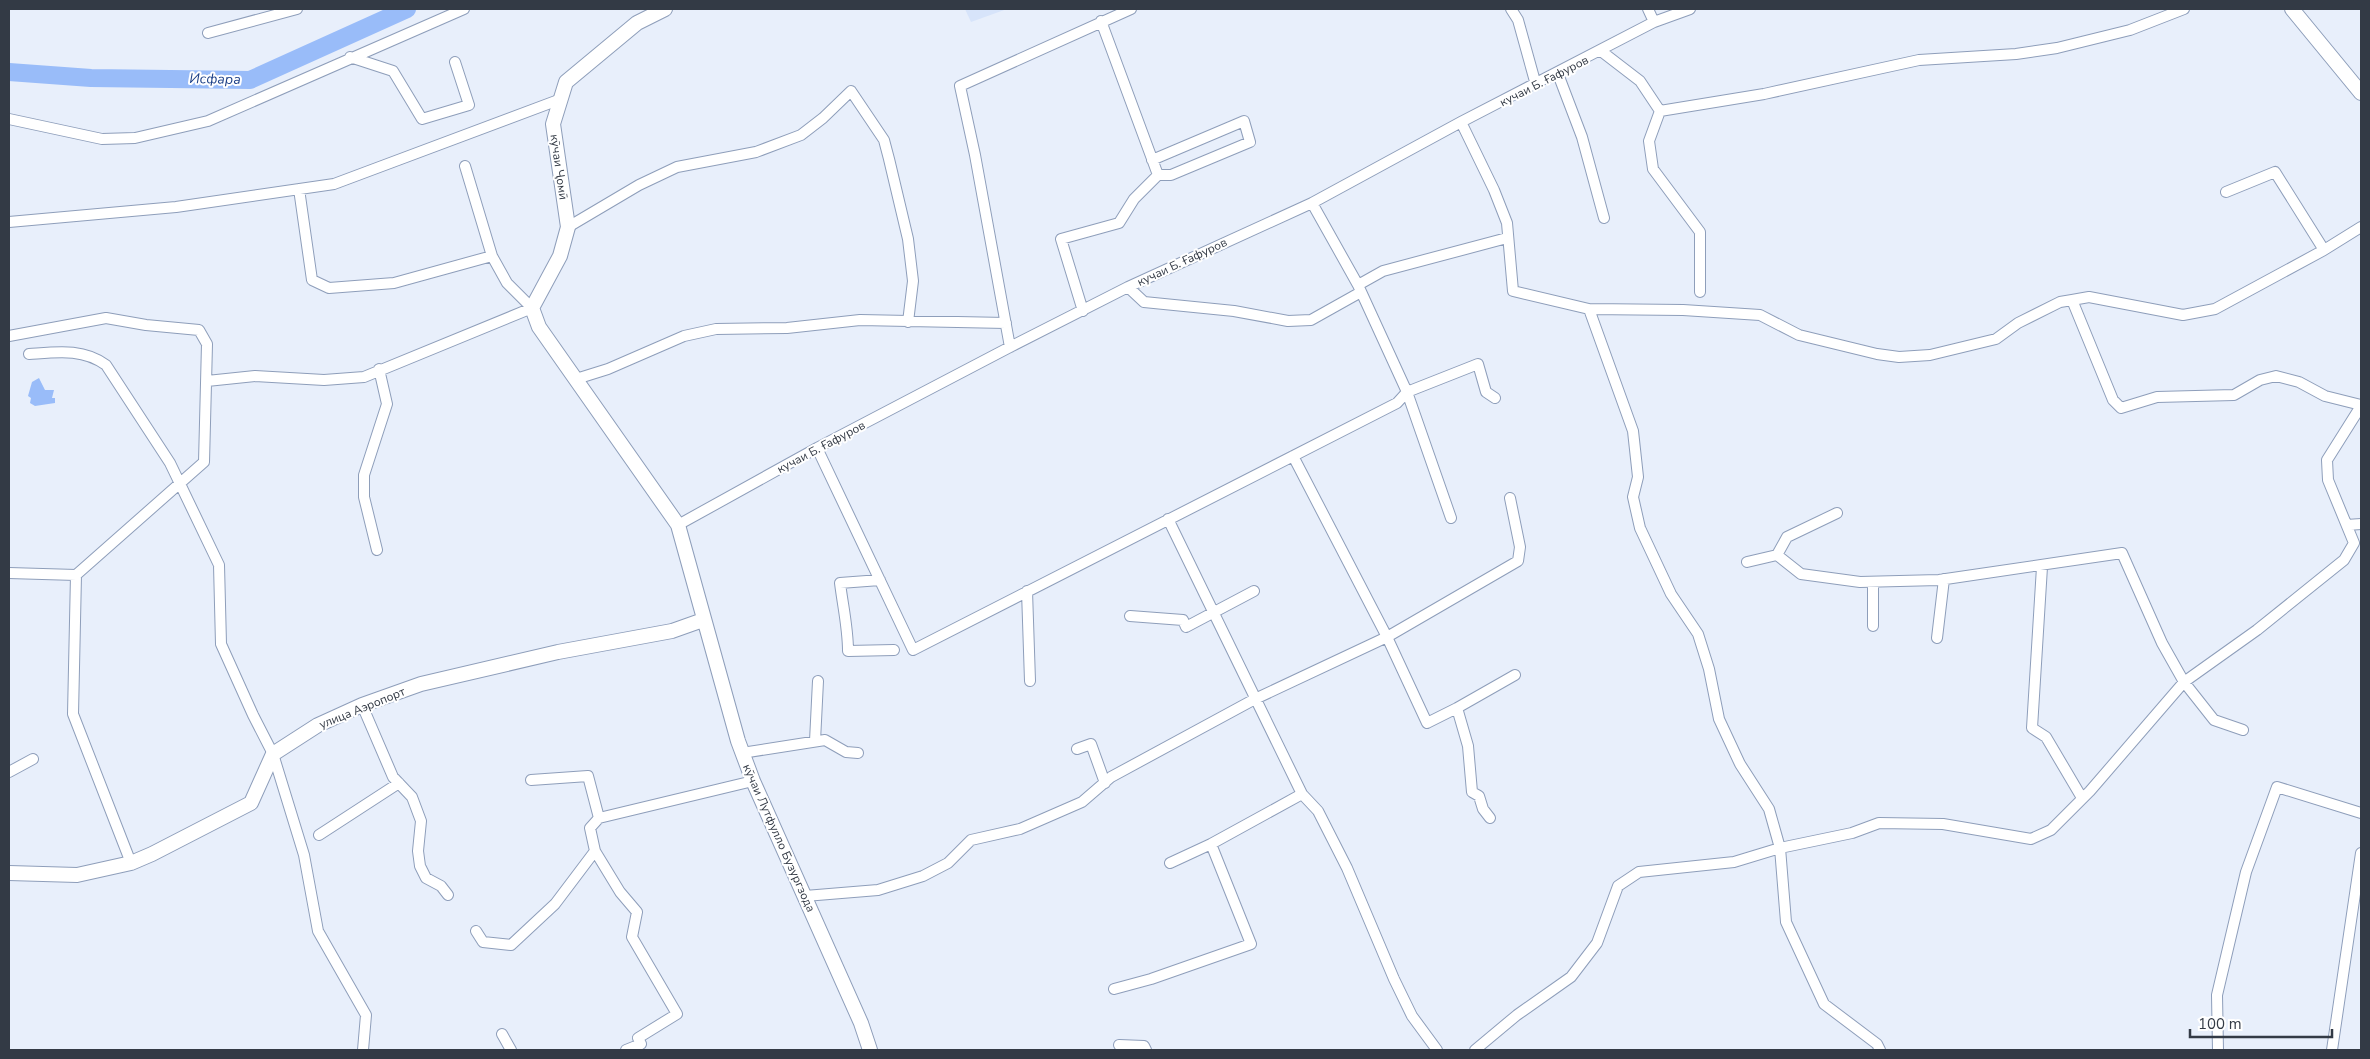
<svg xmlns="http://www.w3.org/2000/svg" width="2370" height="1059" font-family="'Nunito Sans',sans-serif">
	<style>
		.built { fill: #d7e4fa }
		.water { fill: #99bcf9 }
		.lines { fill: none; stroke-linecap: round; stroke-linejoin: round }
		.river { stroke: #99bcf9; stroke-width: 18 }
		.minor-casing { stroke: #8e9eba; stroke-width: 12 }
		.major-casing { stroke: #8e9eba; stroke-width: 16 }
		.minor { stroke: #fff; stroke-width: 10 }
		.major { stroke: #fff; stroke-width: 14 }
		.labels { text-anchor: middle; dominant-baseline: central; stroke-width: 4; stroke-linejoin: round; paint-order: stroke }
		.street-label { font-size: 12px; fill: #333a45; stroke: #fff }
		.water-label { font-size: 14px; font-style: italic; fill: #1d4188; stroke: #fff }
	</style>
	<rect width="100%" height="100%" fill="#e8effb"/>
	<path class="built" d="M 965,9 L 1007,9 L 971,22 Z"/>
	<path class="water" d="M 39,378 L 45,390 L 54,390 L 52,398 L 55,398 L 55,403 L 35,406 L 30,403 L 31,398 L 28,396 L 32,382 Z"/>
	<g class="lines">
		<path class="river" d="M 9,72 L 91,78 L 250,80 L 407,9"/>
		<g class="minor-casing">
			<path id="minor" d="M 1511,9 L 1518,20 L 1536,85
				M 1648,9 L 1654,22
				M 208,33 L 297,9
				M 1601,51 L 1640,81 L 1660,111 L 1649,141 L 1653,169 L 1700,232 L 1700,292
				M 350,57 L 393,71 L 422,119 L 469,105 L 455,62
				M 1558,74 L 1582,137 L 1604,218
				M 1660,111 L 1764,94 L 1919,60 L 2016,54 L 2057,48 L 2130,30 L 2184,9
				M 9,119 L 102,139 L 135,138 L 208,121 L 464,9
				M 1461,122 L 1494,190 L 1507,223 L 1513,291 L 1589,309 L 1683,310 L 1760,315 L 1799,335 L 1877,354 L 1899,357 L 1930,355 L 1996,339 L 2018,323 L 2060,302 L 2072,300 L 2089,297 L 2183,315 L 2215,309 L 2324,250 L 2361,227
				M 1152,160 L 1244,121 L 1250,142 L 1171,175 L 1158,175
				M 299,189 L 312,280 L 329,288 L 394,283 L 492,256
				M 2226,192 L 2275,172 L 2324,250
				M 9,222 L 176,207 L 334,184 L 561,99
				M 568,227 L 639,185 L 677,167 L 756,152 L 801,135 L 823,118 L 851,91 L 884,140 L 889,159 L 908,239 L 913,281 L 908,322
				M 1358,285 L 1383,271 L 1507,238
				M 1128,287 L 1144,302 L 1234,311 L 1288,321 L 1311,320 L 1361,292
				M 2072,300 L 2113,400 L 2121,408 L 2157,397 L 2234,395 L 2260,380 L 2276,376 L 2299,382 L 2325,396 L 2361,405
				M 1589,309 L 1633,431 L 1638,477 L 1633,497 L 1640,528 L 1671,594 L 1698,634 L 1709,669 L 1719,719 L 1740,764 L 1769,809 L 1780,848 L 1786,922 L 1824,1004 L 1877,1044 L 1880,1050
				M 1083,311 L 1061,239 L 1119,223 L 1134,199 L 1158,175 L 1101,21
				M 9,336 L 106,318 L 146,325 L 199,330 L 207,344 L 204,462 L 76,575 L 73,714 L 131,863
				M 1010,347 L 975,155 L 960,86 L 1131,9
				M 29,354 C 57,352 83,348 106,365 L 170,463 L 219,565 L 221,644 L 253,715 L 273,754 L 304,855 L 318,931 L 366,1015 L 363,1050
				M 576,379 L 608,369 L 684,336 L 716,329 L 787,328 L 860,320 L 1006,323
				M 207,381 L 255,376 L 324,380 L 364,377 L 532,308 L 507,283 L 492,256 L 465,166
				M 817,448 L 913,650 L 1397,403 L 1407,392 L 1358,285 L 1312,203
				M 1293,456 L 1387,637 L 1427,723 L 1457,708 L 1468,746 L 1472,792 L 1479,796 L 1483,809 L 1490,818
				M 1451,518 L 1407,392 L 1478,364 L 1486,392 L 1495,398
				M 1168,519 L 1302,794 L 1318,811 L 1347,868 L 1394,979 L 1412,1016 L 1437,1050
				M 678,525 L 817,448 L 1010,347 L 1128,287 L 1312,203 L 1461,122 L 1654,22 L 1690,9
				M 2347,525 L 2361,524
				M 377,550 L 364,497 L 364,475 L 387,404 L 379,369
				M 1777,555 L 1787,537 L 1837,513
				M 1747,562 L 1777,555 L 1801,574 L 1860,582 L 1939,580 L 2122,553 L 2162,643 L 2184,682 L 2214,720 L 2243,730
				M 2042,567 L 2032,728 L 2046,737 L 2082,798
				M 9,573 L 76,575
				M 880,580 L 840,583 C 843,607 848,628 848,651 L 894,650
				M 1027,591 L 1030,681
				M 1130,616 L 1183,620 L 1186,627 L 1254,591
				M 1873,626 L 1873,582
				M 1937,638 L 1944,579
				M 362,705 L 393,777 L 412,797 L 421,821 L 418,851 L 420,866 L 426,878 L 441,886 L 448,895
				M 1457,708 L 1515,675
				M 815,741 L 818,681
				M 1077,749 L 1091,744 L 1105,783
				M 742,753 L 825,740 L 846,752 L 858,753
				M 9,772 L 33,759
				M 531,780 L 588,776 L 599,818
				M 319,835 L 399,783
				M 595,851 L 620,892 L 637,912 L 632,937 L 677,1014 L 638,1038 L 641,1044 L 626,1050
				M 1170,863 L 1211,844 L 1302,794
				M 805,896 L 878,890 L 923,876 L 948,863 L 971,840 L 1020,829 L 1082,802 L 1111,777 L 1255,699 L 1387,637 L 1518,561 L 1520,547 L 1510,498
				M 476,931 L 483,942 L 511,945 L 555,904 L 595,851 L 590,828 L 599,818 L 753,781
				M 1114,989 L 1151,979 L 1251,944 L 1211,844
				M 502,1034 L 511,1050
				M 1119,1045 L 1144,1046 L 1146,1050
				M 1475,1050 L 1517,1015 L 1571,977 L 1597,943 L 1618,886 L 1639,872 L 1734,862 L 1780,848 L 1852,833 L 1879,823 L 1943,824 L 2031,839 L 2051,830 L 2090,791 L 2184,682 L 2257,630 L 2344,560 L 2354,543 L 2328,480 L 2327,460 L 2361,406
				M 2218,1050 L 2217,995 L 2246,872 L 2277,787 L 2361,813
				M 2332,1050 L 2361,853"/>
		</g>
		<g class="major-casing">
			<path id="major" d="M 665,9 L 637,23 L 566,82 L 553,124 L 568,227 L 560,256 L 532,308 L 539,327 L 678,525 L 738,741 L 753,781 L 861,1023 L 870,1050
				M 2292,9 L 2361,93
				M 9,873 L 77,875 L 131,863 L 152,854 L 251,803 L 273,754 L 318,725 L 362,705 L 421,684 L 558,652 L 672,631 L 703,620"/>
		</g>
		<use href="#minor" class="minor"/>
		<use href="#major" class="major"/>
	</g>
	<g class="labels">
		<g class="street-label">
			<text transform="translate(1544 81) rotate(-27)">кучаи Б. Ғафуров</text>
			<text transform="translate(559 167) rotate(82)">кӯчаи Ҷомӣ</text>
			<text transform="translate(1182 262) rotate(-25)">кучаи Б. Ғафуров</text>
			<text transform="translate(821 447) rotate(-28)">кучаи Б. Ғафуров</text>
			<text transform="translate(362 708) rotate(-22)">улица Аэропорт</text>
			<text transform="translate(779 838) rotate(66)">кӯчаи Лутфулло Бузургзода</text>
		</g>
		<g class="water-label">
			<text transform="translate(215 79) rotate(1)">Исфара</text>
		</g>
	</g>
	<rect width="2370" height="1059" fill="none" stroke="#333a45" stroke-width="20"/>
	<path d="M2190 1029v8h142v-8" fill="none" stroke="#333a45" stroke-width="2.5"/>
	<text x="2198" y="1029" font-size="15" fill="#333a45" stroke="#ffffff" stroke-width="4" paint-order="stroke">100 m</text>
</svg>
